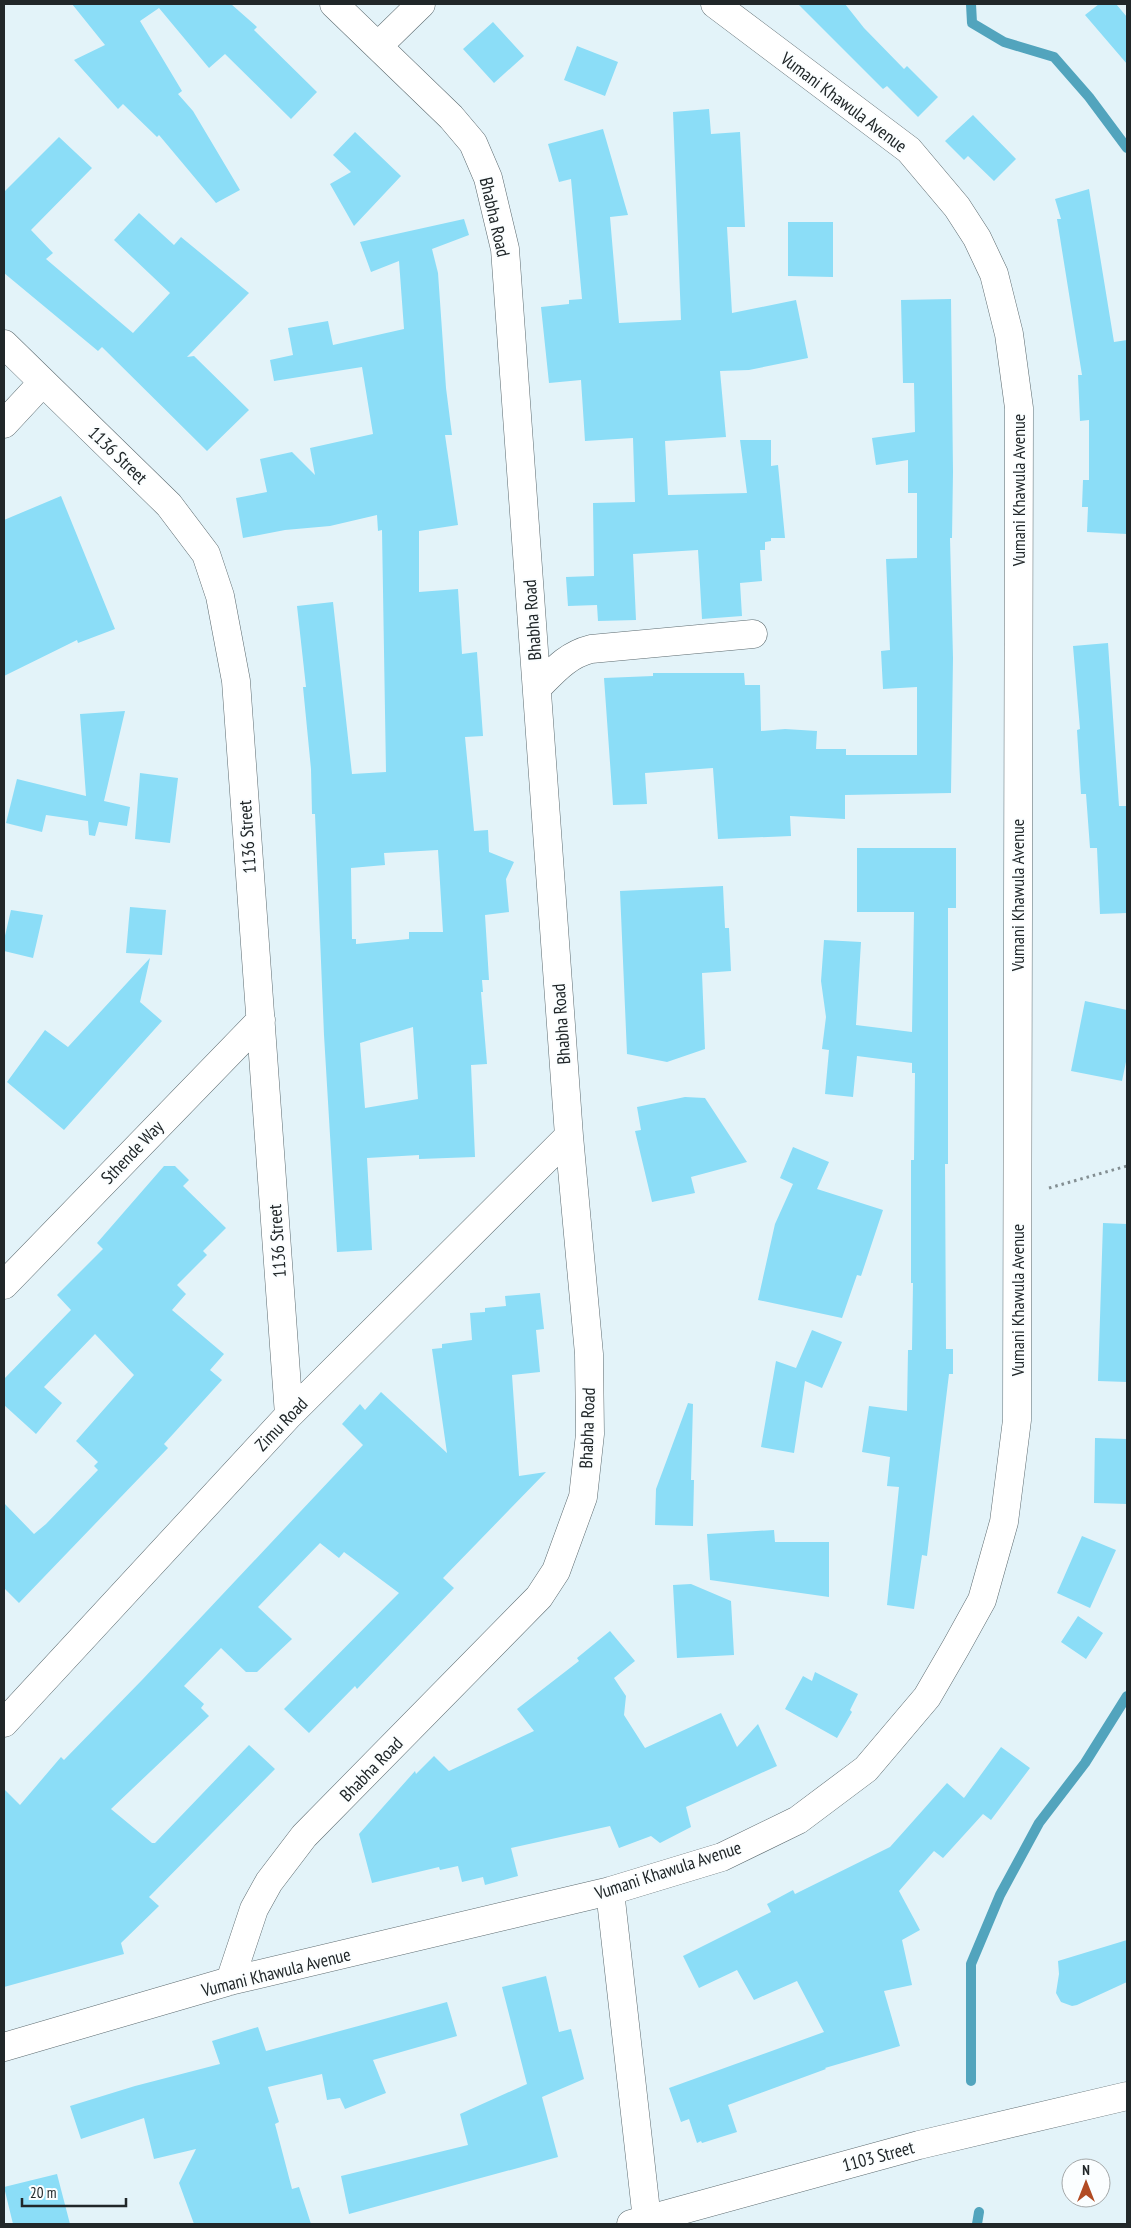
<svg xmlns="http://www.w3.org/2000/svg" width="1131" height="2228" font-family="'PT Sans Narrow',sans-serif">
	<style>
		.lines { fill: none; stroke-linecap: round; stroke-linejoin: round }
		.stream { stroke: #52a4bd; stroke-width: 10 }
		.building { fill: #8bddf7; fill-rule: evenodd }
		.street-casing { stroke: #5d6b70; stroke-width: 29 }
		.secondary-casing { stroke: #5d6b70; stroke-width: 29 }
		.path { stroke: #838e92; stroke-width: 3; stroke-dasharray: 2.5 4; stroke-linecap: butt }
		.street { stroke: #fff; stroke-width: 28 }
		.secondary { stroke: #fff; stroke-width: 28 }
		.labels { text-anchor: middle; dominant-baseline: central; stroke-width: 4; stroke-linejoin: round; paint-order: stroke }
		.street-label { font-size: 18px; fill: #212729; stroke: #fbfeff }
	</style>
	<rect width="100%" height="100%" fill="#e3f3f9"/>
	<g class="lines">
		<path class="stream" d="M 971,4 L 972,23 L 1004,42 L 1054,57 L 1089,97 L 1127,148
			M 971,2081 L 971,1964 L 1000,1895 L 1039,1823 L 1085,1763 L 1127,1696
			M 977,2224 L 979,2212"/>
	</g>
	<path class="building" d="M 72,4 L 231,4 L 257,27 L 254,30 L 317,92 L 291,119 L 225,54 L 209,68 L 159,8 L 140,21 L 182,91 L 178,94 L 193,111 L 240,190 L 216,203 L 159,135 L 157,137 L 123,104 L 118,109 L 74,60 L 105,45 Z
		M 798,4 L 845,4 L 864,28 L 904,69 L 907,66 L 938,97 L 918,117 L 887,86 L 883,89 Z
		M 1099,4 L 1116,4 L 1127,17 L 1127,64 L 1085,15 Z
		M 493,22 L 524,56 L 494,83 L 463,49 Z
		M 577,46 L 618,62 L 605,96 L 564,80 Z
		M 709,109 L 711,134 L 740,132 L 745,227 L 727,227 L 732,313 L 796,300 L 808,358 L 749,370 L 720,371 L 726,437 L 665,441 L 668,495 L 747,493 L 740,440 L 771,440 L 771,466 L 778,465 L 785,538 L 771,538 L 771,541 L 765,542 L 765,550 L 760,550 L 762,581 L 740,583 L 742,616 L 702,619 L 698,550 L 633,554 L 636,620 L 598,621 L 597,605 L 568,606 L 566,577 L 594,576 L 593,503 L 635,502 L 633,438 L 585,441 L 581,380 L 549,383 L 541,307 L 569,304 L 569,300 L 582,299 L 571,179 L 559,182 L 548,144 L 603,129 L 628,215 L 610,217 L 619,323 L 681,320 L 673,112 Z
		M 973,115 L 1016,159 L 994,181 L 968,156 L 964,160 L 945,141 Z
		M 355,132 L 401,176 L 354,226 L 330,184 L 351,172 L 333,155 Z
		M 59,137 L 92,168 L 31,230 L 53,253 L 46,259 L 133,333 L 170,293 L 114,240 L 139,213 L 174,245 L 181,237 L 249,293 L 187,357 L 194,356 L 249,410 L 207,451 L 102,347 L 98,351 L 4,273 L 4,192 Z
		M 1089,189 L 1114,342 L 1127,340 L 1127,534 L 1087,532 L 1088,507 L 1082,507 L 1083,480 L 1089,480 L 1089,420 L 1080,421 L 1078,375 L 1082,375 L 1057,219 L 1061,219 L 1055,199 Z
		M 464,219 L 469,235 L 432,249 L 438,273 L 446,388 L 452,435 L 445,435 L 458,525 L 419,531 L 419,592 L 458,589 L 462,654 L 477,652 L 483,736 L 465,737 L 474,831 L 488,830 L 489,852 L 514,862 L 506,879 L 509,912 L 485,915 L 489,980 L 482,980 L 483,992 L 481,992 L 487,1064 L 471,1065 L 475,1157 L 419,1159 L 419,1155 L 367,1158 L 372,1250 L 337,1252 L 324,1035 L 315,814 L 312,814 L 311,769 L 303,687 L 306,687 L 297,606 L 333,602 L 352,774 L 386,772 L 382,530 L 378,531 L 377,515 L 330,526 L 285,530 L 243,538 L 236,498 L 267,492 L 260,459 L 292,452 L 315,475 L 310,448 L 373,434 L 362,367 L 274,381 L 270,360 L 293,355 L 288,328 L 328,321 L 333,345 L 404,329 L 399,261 L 371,272 L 360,242 ZM 438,850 L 443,932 L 409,932 L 409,939 L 356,944 L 356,939 L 352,939 L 351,868 L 385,865 L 384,853 ZM 413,1027 L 418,1099 L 365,1108 L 360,1043 Z
		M 788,222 L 833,222 L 833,277 L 788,276 Z
		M 951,299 L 953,472 L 952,538 L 950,538 L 953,658 L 951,793 L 845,795 L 845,819 L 790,816 L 791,836 L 718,839 L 713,768 L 645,773 L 647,804 L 613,805 L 604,678 L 653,676 L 653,673 L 744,673 L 745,685 L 760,685 L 761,731 L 785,729 L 817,731 L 816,749 L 846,749 L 846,755 L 917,755 L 917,687 L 883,689 L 881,651 L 890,650 L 886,559 L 917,558 L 917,493 L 908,493 L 908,460 L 876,465 L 872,438 L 915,432 L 914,383 L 903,383 L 901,300 Z
		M 61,496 L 115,629 L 78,643 L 77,640 L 4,676 L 4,520 Z
		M 1108,643 L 1119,806 L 1127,806 L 1127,913 L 1100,914 L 1097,848 L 1090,848 L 1086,794 L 1081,794 L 1077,730 L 1080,729 L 1073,646 Z
		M 125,711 L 104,801 L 130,807 L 127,826 L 99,822 L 95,836 L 89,835 L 88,821 L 46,815 L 42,832 L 6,823 L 17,779 L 86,796 L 80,714 Z
		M 140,773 L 178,778 L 170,843 L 135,839 Z
		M 857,848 L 956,848 L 956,908 L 948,908 L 948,1164 L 945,1164 L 946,1349 L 953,1349 L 953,1374 L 949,1374 L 927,1556 L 922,1555 L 914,1609 L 887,1605 L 899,1487 L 887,1486 L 890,1457 L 862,1452 L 869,1406 L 907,1411 L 908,1350 L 912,1350 L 913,1283 L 911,1283 L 911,1160 L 914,1160 L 915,1073 L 912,1073 L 912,1063 L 857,1056 L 853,1097 L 825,1094 L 829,1050 L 822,1049 L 826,1017 L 821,981 L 824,940 L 861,942 L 856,1025 L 912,1032 L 914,912 L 857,912 Z
		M 723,886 L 725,928 L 729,928 L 731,971 L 702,973 L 705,1049 L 667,1062 L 627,1054 L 620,891 Z
		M 130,907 L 166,910 L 162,955 L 126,953 Z
		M 11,910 L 43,915 L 33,958 L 4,951 L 4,940 Z
		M 150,958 L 140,1002 L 162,1021 L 64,1130 L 7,1082 L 45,1030 L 68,1047 Z
		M 1085,1001 L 1127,1010 L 1127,1057 L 1122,1081 L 1071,1071 Z
		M 685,1097 L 705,1098 L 747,1162 L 691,1177 L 695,1193 L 652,1202 L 635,1131 L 641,1130 L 637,1107 Z
		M 793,1147 L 829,1162 L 817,1189 L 883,1210 L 861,1276 L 857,1275 L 842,1318 L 758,1300 L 775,1224 L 793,1184 L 780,1178 Z
		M 164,1166 L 175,1166 L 189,1180 L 183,1186 L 226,1228 L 203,1251 L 207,1255 L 177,1285 L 186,1294 L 172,1310 L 224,1354 L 210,1370 L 222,1380 L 164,1444 L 168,1448 L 19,1603 L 4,1588 L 4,1503 L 34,1534 L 46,1524 L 98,1470 L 94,1466 L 98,1462 L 76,1441 L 134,1375 L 95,1334 L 44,1387 L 62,1403 L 36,1434 L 4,1405 L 4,1379 L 71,1310 L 57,1295 L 103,1249 L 97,1243 Z
		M 1103,1223 L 1127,1224 L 1127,1382 L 1098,1381 Z
		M 540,1293 L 544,1329 L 536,1330 L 540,1372 L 512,1375 L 519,1476 L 546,1472 L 443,1578 L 454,1588 L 357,1689 L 355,1686 L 309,1733 L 284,1709 L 399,1593 L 344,1552 L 339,1558 L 320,1543 L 258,1607 L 292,1639 L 257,1672 L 246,1672 L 221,1648 L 184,1686 L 204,1704 L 201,1708 L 209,1716 L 111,1809 L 152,1843 L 155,1843 L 249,1745 L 275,1769 L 149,1897 L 159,1906 L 121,1943 L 124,1954 L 4,1987 L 4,1789 L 20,1805 L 61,1757 L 64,1760 L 142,1680 L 363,1445 L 342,1424 L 360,1404 L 365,1410 L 381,1392 L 447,1453 L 432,1349 L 442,1348 L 442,1344 L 472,1340 L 470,1313 L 485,1312 L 485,1308 L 506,1306 L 505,1296 Z
		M 812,1330 L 842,1342 L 822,1388 L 805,1381 L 794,1453 L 761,1447 L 776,1361 L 796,1368 Z
		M 688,1403 L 693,1404 L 691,1480 L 694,1480 L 693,1526 L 655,1525 L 656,1489 Z
		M 1095,1438 L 1127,1439 L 1127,1504 L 1094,1503 Z
		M 774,1530 L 775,1542 L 829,1542 L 829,1597 L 710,1580 L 707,1534 Z
		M 1082,1536 L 1116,1550 L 1090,1608 L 1057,1593 Z
		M 691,1584 L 731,1601 L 734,1655 L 677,1658 L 673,1585 Z
		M 1078,1616 L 1103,1633 L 1086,1659 L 1061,1642 Z
		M 610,1631 L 635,1661 L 614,1678 L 626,1696 L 624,1715 L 645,1748 L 721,1713 L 737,1747 L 758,1724 L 777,1766 L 686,1807 L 691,1827 L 660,1843 L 651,1836 L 619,1848 L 610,1826 L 511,1848 L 518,1876 L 485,1885 L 483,1877 L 462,1882 L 458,1866 L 440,1870 L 439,1867 L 372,1883 L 359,1834 L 415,1771 L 416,1774 L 434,1756 L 449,1771 L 534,1731 L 517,1709 L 579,1661 L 577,1658 Z
		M 815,1672 L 858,1694 L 850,1710 L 852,1712 L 837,1738 L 785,1709 L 803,1676 L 812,1681 Z
		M 1001,1747 L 1030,1768 L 991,1820 L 983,1814 L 943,1858 L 934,1851 L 899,1891 L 920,1930 L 902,1940 L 912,1985 L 884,1991 L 900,2046 L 825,2068 L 826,2069 L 728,2105 L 737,2132 L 702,2143 L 701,2141 L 697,2143 L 689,2119 L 681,2122 L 669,2088 L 824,2032 L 797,1981 L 754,2000 L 737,1970 L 699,1988 L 683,1956 L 771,1912 L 767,1904 L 793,1890 L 795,1894 L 890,1847 L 947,1783 L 964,1798 Z
		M 1127,1940 L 1127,1982 L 1077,2005 L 1072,2006 L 1061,2002 L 1056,1993 L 1059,1974 L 1058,1961 Z
		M 546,1976 L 559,2032 L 571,2029 L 584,2079 L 542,2097 L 558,2157 L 349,2214 L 341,2176 L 468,2145 L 460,2114 L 527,2084 L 502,1987 Z
		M 447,2002 L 457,2036 L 373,2060 L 386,2093 L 345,2109 L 340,2098 L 327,2100 L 322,2074 L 268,2087 L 279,2122 L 275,2124 L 292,2189 L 299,2187 L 311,2224 L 194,2224 L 179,2183 L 196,2149 L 154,2159 L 144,2118 L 81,2139 L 70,2106 L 135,2086 L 220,2064 L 212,2041 L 258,2027 L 266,2051 Z
		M 57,2174 L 70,2224 L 13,2224 L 4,2187 Z"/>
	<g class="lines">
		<g class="street-casing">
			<path id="street" d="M 379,45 L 421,4
				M 4,344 L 169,505 L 206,554 L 220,596 L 236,681 L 289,1415
				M 4,424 L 43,382
				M 537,688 C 554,671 567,655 591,649 L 753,634
				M 4,1285 L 261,1020
				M 4,1723 L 289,1415 L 569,1136
				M 610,1891 L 647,2220
				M 230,1981 L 254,1909 L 269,1882 L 304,1836 L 539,1597 L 556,1571 L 583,1497 L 590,1434 L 589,1354 L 569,1136 L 505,249 L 488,178 L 473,143 L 451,117 L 334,4
				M 4,2047 L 230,1981 L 610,1891 L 722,1857 L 798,1820 L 866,1769 L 927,1697 L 956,1647 L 982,1600 L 1004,1522 L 1017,1420 L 1019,408 L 1009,334 L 994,274 L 977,238 L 957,207 L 909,150 L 715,4"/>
		</g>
		<g class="secondary-casing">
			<path id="secondary" d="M 631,2224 L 919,2145 L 1127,2096"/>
		</g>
		<path class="path" d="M 1049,1188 L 1127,1166"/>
		<use href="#street" class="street"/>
		<use href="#secondary" class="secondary"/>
	</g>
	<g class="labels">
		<g class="street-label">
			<text transform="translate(844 102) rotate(37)">Vumani Khawula Avenue</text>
			<text transform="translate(495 217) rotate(77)">Bhabha Road</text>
			<text transform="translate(118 455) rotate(44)">1136 Street</text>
			<text transform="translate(1018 490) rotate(-90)">Vumani Khawula Avenue</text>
			<text transform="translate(532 620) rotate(-94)">Bhabha Road</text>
			<text transform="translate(247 837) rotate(-94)">1136 Street</text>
			<text transform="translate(1017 895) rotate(-90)">Vumani Khawula Avenue</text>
			<text transform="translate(561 1024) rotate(-94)">Bhabha Road</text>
			<text transform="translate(132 1152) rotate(-46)">Sthende Way</text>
			<text transform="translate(277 1241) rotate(-94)">1136 Street</text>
			<text transform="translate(1017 1300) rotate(-90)">Vumani Khawula Avenue</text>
			<text transform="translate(281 1424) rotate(-46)">Zimu Road</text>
			<text transform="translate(587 1428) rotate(-88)">Bhabha Road</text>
			<text transform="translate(371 1769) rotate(-46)">Bhabha Road</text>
			<text transform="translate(668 1870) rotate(-18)">Vumani Khawula Avenue</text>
			<text transform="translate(276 1972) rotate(-14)">Vumani Khawula Avenue</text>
			<text transform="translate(878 2156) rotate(-15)">1103 Street</text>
		</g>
	</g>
	<rect width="1131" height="2228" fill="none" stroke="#212729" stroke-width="10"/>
	<g transform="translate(1086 2183)"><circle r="24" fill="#fbfeff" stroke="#a4a8a9"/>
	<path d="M0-4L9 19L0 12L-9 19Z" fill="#b14b23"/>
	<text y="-8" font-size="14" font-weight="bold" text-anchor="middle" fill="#212729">N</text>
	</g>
	<path d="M22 2198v8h104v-8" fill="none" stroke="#212729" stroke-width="2.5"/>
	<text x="30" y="2198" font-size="15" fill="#212729" stroke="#fbfeff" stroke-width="4" paint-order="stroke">20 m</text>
</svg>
